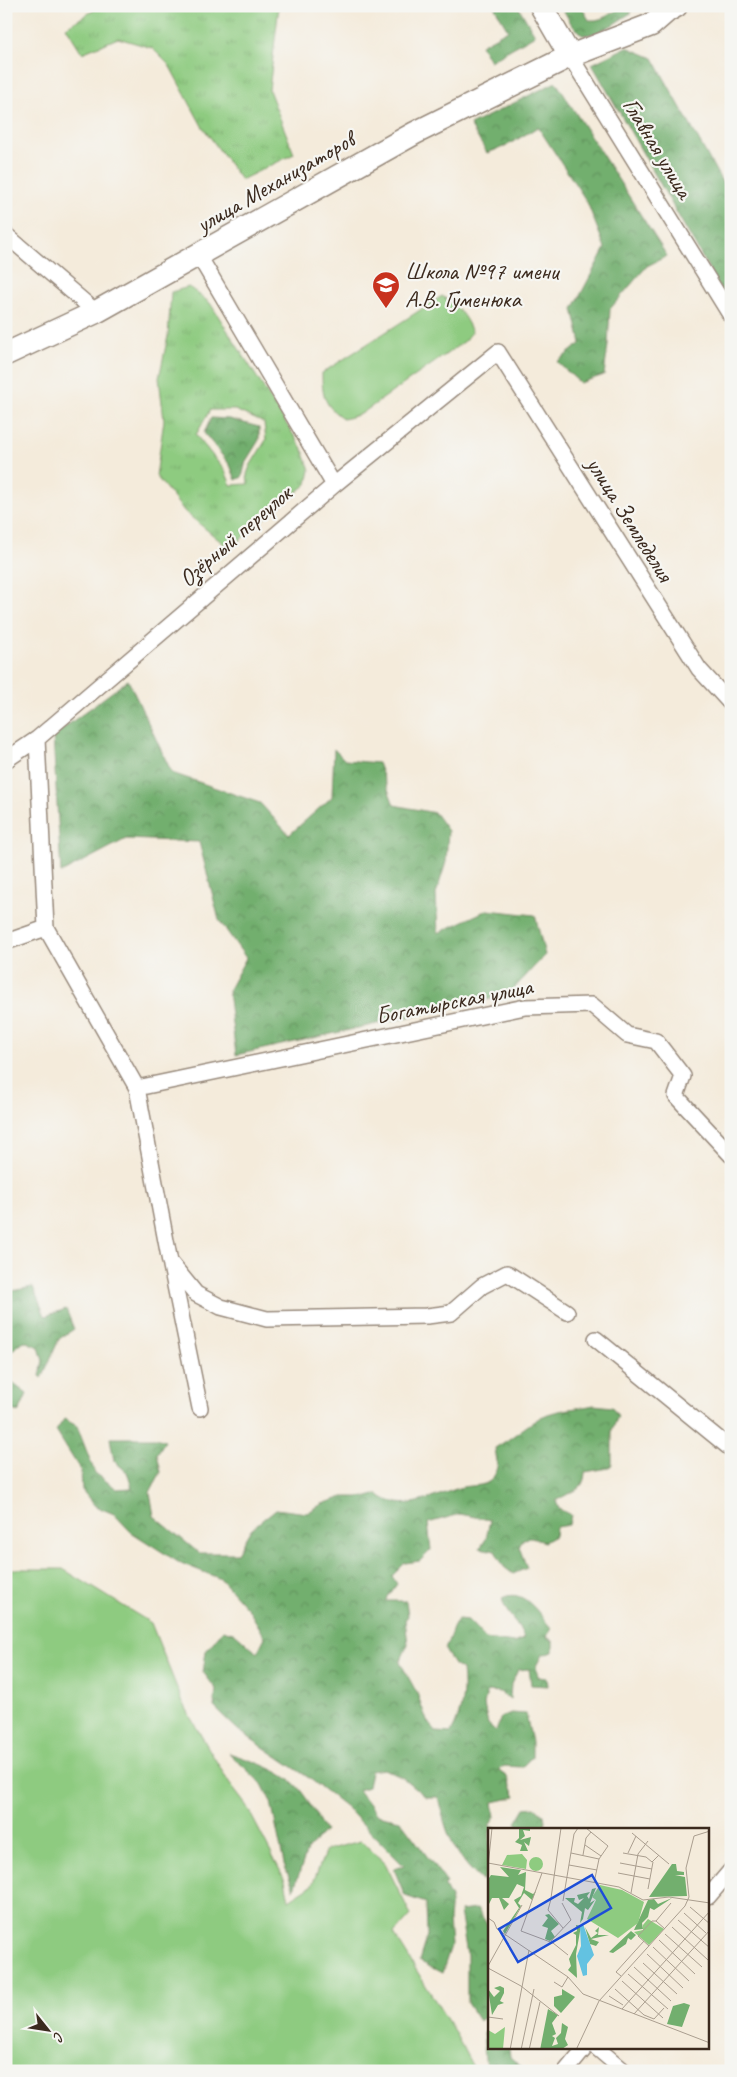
<svg xmlns="http://www.w3.org/2000/svg" width="737" height="2077" font-family="Caveat,sans-serif">
	<style>
		.grass { fill: url(#grass-tufts); stroke: #647a4f; fill-rule: evenodd }
		.forest { fill: url(#forest-crowns); stroke: #566c46 }
		.pitch { fill: #8ecb80; stroke: #647a4f }
		.lines { fill: none; stroke-linecap: round; stroke-linejoin: round }
		.street-casing { stroke: #988a7c; stroke-width: 18 }
		.secondary-casing { stroke: #988a7c; stroke-width: 25 }
		.street { stroke: #fff; stroke-width: 15 }
		.secondary { stroke: #fff; stroke-width: 22 }
		.labels { text-anchor: middle; dominant-baseline: central; stroke-width: 4.5; stroke-linejoin: round; paint-order: stroke }
		.street-label { font-size: 24px; fill: #3b2a1e; stroke: #f6f6f2 }
		.poi-label { font-size: 24px; fill: #3b2a1e; stroke: #f6f6f2; text-anchor: start }
		.inset-road { fill: none; stroke: #aa9e8f; stroke-width: 1 }
		.view { fill: #1d4ed8; fill-opacity: 0.15; stroke: #1d4ed8; stroke-width: 2.5 }
		.inset-edge { fill: none; stroke: #3b2a1e; stroke-width: 2.5 }
	</style>
	<defs>
		<pattern id="grass-tufts" width="24" height="20" patternUnits="userSpaceOnUse" patternTransform="scale(1.25)"><rect width="24" height="20" fill="#8ecb80"/><path d="M3 7l-1-3M5 7V3M7 7l1-3M15 17l-1-3M17 17v-4M19 17l1-3" fill="none" stroke="#7bae6e"/></pattern>
		<pattern id="forest-crowns" width="20" height="18" patternUnits="userSpaceOnUse" patternTransform="scale(1.25)"><rect width="20" height="18" fill="#72af6e"/><path d="M2 6a3 3 0 1 1 6 0M12 15a3 3 0 1 1 6 0" fill="none" stroke="#5f8f5a"/></pattern>
	</defs>
	<rect width="100%" height="100%" fill="#f6f6f2"/>
	<filter id="ink" filterUnits="userSpaceOnUse"><feTurbulence type="fractalNoise" baseFrequency=".02" numOctaves="2"/><feDisplacementMap in="SourceGraphic" scale="10" xChannelSelector="R" yChannelSelector="G"/><feConvolveMatrix kernelMatrix="1 2 1 2 8 2 1 2 1" color-interpolation-filters="sRGB"/></filter>
	<filter id="wash" filterUnits="userSpaceOnUse"><feTurbulence type="fractalNoise" baseFrequency=".0096" numOctaves="4" result="noise"/><feDisplacementMap in="SourceGraphic" scale="20" xChannelSelector="R" yChannelSelector="G"/><feGaussianBlur stdDeviation="1.12" result="paint"/><feColorMatrix in="noise" values="0 0 0 0 0 0 0 0 0 0 0 0 0 0 0 0 0 1.4 0 .05"/><feComposite in="paint" operator="in"/></filter>
	<g filter="url(#wash)">
		<rect width="100%" height="100%" fill="#f4ebdb"/>
		<path class="grass" d="M 101,6 L 279,6 L 269,90 L 294,154 L 241,180 L 202,126 L 169,65 L 152,48 L 118,38 L 82,53 L 66,27 Z
			M 189,287 L 210,303 L 303,450 L 310,470 L 307,484 L 255,526 L 230,549 L 185,512 L 156,476 L 164,420 L 159,378 L 168,336 L 171,292 ZM 210,410 L 235,410 L 264,423 L 266,440 L 250,466 L 247,474 L 248,484 L 231,485 L 225,471 L 196,435 Z"/>
		<path class="forest" d="M 494,6 L 518,6 L 535,35 L 490,61 L 481,45 L 508,30 Z
			M 561,6 L 581,6 L 589,20 C 608,22 614,6 632,6 L 631,13 C 616,22 599,36 582,35 L 572,25 Z
			M 627,47 L 653,58 L 731,198 L 731,308 L 592,64 Z
			M 556,82 L 667,256 L 647,266 L 610,309 L 608,345 L 604,375 L 580,383 L 557,362 L 581,343 L 573,309 L 605,248 L 587,202 L 538,127 L 506,146 L 487,153 L 470,125 Z
			M 211,418 L 229,419 L 259,427 L 259,440 L 246,461 L 242,477 L 236,480 L 230,465 L 204,433 Z
			M 128,680 L 172,773 L 260,803 L 289,835 L 332,797 L 334,749 L 345,760 L 378,763 L 394,805 L 435,813 L 448,831 L 446,862 L 436,894 L 438,933 L 487,910 L 535,915 L 545,955 L 508,995 L 236,1055 L 228,991 L 246,958 L 219,920 L 199,842 L 126,839 L 61,873 L 53,736 Z
			M 33,1287 L 45,1316 L 66,1309 L 74,1329 L 59,1339 L 42,1378 L 40,1376 L 43,1361 L 39,1347 L 24,1341 L 6,1355 L 6,1292 Z
			M 6,1372 L 11,1382 L 27,1394 L 19,1412 L 6,1409 Z
			M 594,1405 L 612,1407 L 618,1416 L 612,1430 L 612,1464 L 609,1468 L 585,1472 C 584,1493 571,1490 556,1501 L 559,1509 L 571,1515 L 569,1525 L 556,1527 L 555,1536 L 544,1542 L 531,1538 L 523,1539 L 519,1547 L 527,1568 L 513,1574 L 504,1567 L 495,1551 L 480,1548 L 486,1539 L 490,1520 L 460,1514 L 428,1523 L 431,1550 L 420,1561 L 405,1563 L 392,1576 L 397,1584 L 385,1601 L 406,1601 L 408,1616 L 405,1620 L 408,1644 L 400,1662 L 417,1693 L 427,1721 L 436,1732 L 451,1733 C 462,1712 465,1694 462,1670 L 454,1665 L 445,1650 L 453,1628 L 458,1619 L 468,1620 L 486,1639 L 514,1643 L 524,1639 C 519,1620 505,1616 502,1598 C 524,1587 538,1613 551,1628 L 547,1637 L 553,1641 L 553,1652 L 542,1655 L 536,1666 L 538,1677 L 547,1678 L 548,1686 L 531,1685 L 529,1669 L 518,1670 L 511,1684 L 510,1700 L 500,1692 L 487,1691 L 484,1705 L 488,1724 L 496,1731 L 501,1717 L 511,1713 L 526,1714 L 532,1742 L 532,1757 L 522,1767 L 504,1766 L 498,1770 L 507,1777 L 516,1797 L 493,1802 L 495,1817 L 489,1826 L 497,1829 L 490,1830 L 489,1869 L 482,1881 C 453,1854 447,1835 438,1797 L 426,1797 L 403,1778 L 384,1769 L 371,1771 L 368,1787 L 358,1790 L 377,1815 L 400,1820 L 447,1883 L 444,1885 L 451,1898 L 449,1920 L 451,1946 L 442,1973 L 419,1961 L 427,1935 L 426,1903 L 405,1896 L 394,1869 L 404,1866 L 346,1807 L 309,1778 L 238,1730 L 214,1707 L 216,1689 L 203,1672 L 206,1651 L 223,1630 L 236,1634 L 257,1653 L 265,1637 L 249,1610 L 221,1579 L 178,1562 L 131,1532 L 114,1514 L 95,1506 L 82,1490 L 81,1471 L 56,1431 L 64,1419 L 77,1426 L 95,1473 L 117,1489 L 132,1488 L 127,1472 L 114,1461 L 110,1438 L 156,1438 L 165,1441 L 157,1454 L 161,1472 L 150,1492 L 154,1516 L 199,1553 L 237,1553 L 251,1529 L 276,1509 L 307,1513 L 322,1504 L 343,1497 L 368,1497 L 378,1494 C 403,1516 436,1494 463,1487 C 472,1485 482,1487 490,1481 C 493,1479 496,1472 498,1468 L 495,1448 C 511,1439 525,1426 541,1417 C 557,1409 577,1409 594,1405 Z
			M 229,1753 C 250,1760 272,1767 290,1780 C 306,1792 315,1815 325,1831 L 307,1850 L 294,1889 L 284,1864 L 271,1802 L 262,1784 Z
			M 535,1807 L 544,1815 L 546,1828 L 523,1829 L 516,1823 L 525,1808 Z
			M 477,1909 L 489,1927 L 489,2015 L 479,2021 L 467,2003 L 467,1955 L 460,1911 Z
			M 489,2032 L 490,2048 L 509,2048 L 510,2057 L 526,2071 L 486,2071 L 483,2033 Z"/>
		<path class="pitch" d="M 442,296 C 457,306 465,315 472,332 L 465,341 L 361,414 L 344,419 C 324,406 322,395 322,373 Z
			M 6,1569 L 63,1569 L 151,1623 L 185,1708 L 229,1783 L 246,1805 L 285,1880 L 289,1900 L 312,1885 L 326,1850 L 361,1841 L 385,1863 L 411,1915 L 394,1934 L 454,2031 L 475,2071 L 6,2071 Z"/>
	</g>
	<g filter="url(#ink)">
		<g class="lines">
			<g class="street-casing">
				<path id="street" d="M 570,56 L 731,316
					M 6,235 L 96,312
					M 199,256 L 334,485
					M 37,739 L 46,928 L 137,1088 L 170,1262 L 196,1294 L 221,1307 L 267,1319 L 427,1316 L 451,1313 L 482,1286 L 507,1273 L 567,1312
					M 6,760 L 37,739 L 334,485 L 498,352 L 699,669 L 731,704
					M 6,942 L 46,928
					M 137,1088 L 525,1007 L 592,1005 L 627,1035 L 656,1041 L 683,1076 L 676,1096 L 731,1155
					M 171,1266 L 200,1408
					M 596,1339 L 731,1449
					M 708,1897 L 731,1870
					M 597,2048 L 624,2071
					M 566,2071 L 585,2048"/>
			</g>
			<g class="secondary-casing">
				<path id="secondary" d="M 541,6 L 570,56
					M 6,354 L 96,312 L 415,133 L 570,56 L 651,25 L 667,11 L 676,6"/>
			</g>
			<use href="#street" class="street"/>
			<use href="#secondary" class="secondary"/>
		</g>
	</g>
	<defs>
		<g id="school-pin" transform="scale(1.4375)"><path d="M0 17L-7.5 6A9.5 9.5 0 1 1 7.5 6Z" fill="#c8321e" stroke="#f6f6f2"/><path d="M0-5L7-2L0 1L-7-2ZM-4 1L0 2.5L4 1V4Q0 6-4 4Z" fill="#fff"/></g>
	</defs>
	<g fill-rule="evenodd">
		<use href="#school-pin" x="386" y="285"/>
	</g>
	<g class="labels">
		<g class="street-label">
			<text transform="translate(658 148) rotate(59)">Главная улица</text>
			<text transform="translate(275 182) rotate(-30)">улица Механизаторов</text>
			<text transform="translate(630 519) rotate(58)">улица Земледелия</text>
			<text transform="translate(235 536) rotate(-41)">Озёрный переулок</text>
			<text transform="translate(454 1001) rotate(-11)">Богатырская улица</text>
		</g>
		<g class="poi-label">
			<text x="405" y="271">Школа №97 имени<tspan x="405" dy="28">А.В. Гуменюка</tspan></text>
		</g>
	</g>
	<g transform="translate(488 1828)">
		<rect width="221" height="221" fill="#f4ebdb"/>
		<path d="M 31,0 L 42,0 L 42,3 L 35,2 L 37,8 L 32,12 L 43,9 L 41,18 L 36,14 L 40,23 L 32,23 L 34,17 L 27,14 L 31,10 ZM 184,36 L 188,36 L 189,43 L 196,44 L 196,47 L 187,47 L 197,49 L 199,68 L 161,69 ZM 12,39 L 33,42 L 30,47 L 38,44 L 37,62 L 45,66 L 48,63 L 44,72 L 36,65 L 30,75 L 33,78 L 17,106 L 15,103 L 31,80 L 26,72 L 33,68 L 36,59 L 29,56 L 21,70 L 14,70 L 21,76 L 16,82 L 11,70 L 4,70 L 0,78 L 0,48 L 1,50 L 3,47 L 21,49 ZM 108,60 L 102,75 L 107,72 L 100,82 L 97,80 L 95,91 L 92,95 L 94,84 L 77,70 L 87,70 L 86,74 L 90,76 L 96,70 L 91,72 L 89,67 L 102,64 L 99,68 L 101,71 L 104,61 ZM 184,70 L 166,82 L 162,80 L 160,89 L 154,95 L 155,101 L 146,102 L 160,72 L 166,71 L 170,76 ZM 61,86 L 71,96 L 63,103 L 67,109 L 62,113 L 57,111 L 60,100 L 54,98 L 60,90 L 57,87 ZM 88,97 L 93,98 L 88,126 L 89,150 L 80,142 L 83,138 L 81,131 L 88,117 L 88,107 L 85,105 L 89,103 ZM 97,99 L 103,110 L 110,105 L 107,103 L 111,99 L 110,107 L 121,107 L 103,111 L 111,114 L 108,118 L 102,116 ZM 143,103 L 148,107 L 143,112 L 140,110 L 138,116 L 125,125 L 121,124 ZM 12,158 L 16,160 L 16,165 L 12,173 L 16,175 L 10,177 L 4,187 L 0,161 L 6,169 L 12,163 L 6,160 ZM 74,161 L 87,169 L 73,185 L 66,178 L 66,169 L 74,167 ZM 196,175 L 202,177 L 194,199 L 179,196 L 185,178 ZM 60,181 L 70,187 L 64,195 L 68,206 L 64,208 L 67,210 L 64,218 L 70,216 L 68,210 L 73,205 L 74,195 L 80,199 L 77,211 L 80,217 L 74,221 L 52,222 Z" fill="#72af6e"/>
		<path d="M 34,26 L 39,32 L 38,41 L 14,37 L 19,27 ZM41 36a7 7 0 1 1 14 0a7 7 0 1 1-14 0ZM 160,91 L 176,101 L 161,117 L 146,104 L 155,102 L 155,97 ZM 17,199 L 15,221 L 0,221 L 0,202 L 7,206 Z" fill="#8ecb80"/>
		<path d="M 112,57 L 134,62 L 156,74 L 150,95 L 130,110 L 99,91 L 108,72 L 104,69 Z" fill="#8ecb80"/>
		<path d="M 95,96 L 106,127 L 99,136 L 99,147 L 95,148 L 89,128 L 93,118 L 92,99 Z" fill="#63c2e1"/>
		<path class="inset-road" d="M 98,0 L 120,18 L 111,31 L 106,55M 144,5 L 181,36M 97,17 L 113,28M 83,25 L 111,31M 135,25 L 158,29 L 164,34 L 171,27M 140,25 L 148,8M 95,27 L 98,10 L 103,4M 0,35 L 131,59 L 155,72 L 181,69 L 222,75M 132,35 L 164,41M 81,37 L 109,42M 0,39 L 4,0M 54,45 L 33,103 L 65,115 L 80,127M 130,45 L 162,51M 160,61 L 165,34M 143,65 L 150,26 L 160,13M 63,70 L 73,0M 63,71 L 60,82 L 75,100M 75,73 L 86,6 L 90,0M 202,79 L 222,96M 196,85 L 218,105M 0,90 L 6,94 L 9,101 L 80,149 L 95,166 L 222,215M 190,92 L 222,120M 184,99 L 220,132M 177,101 L 168,93 L 183,75M 177,106 L 214,139M 171,112 L 207,146M 63,113 L 83,92 L 74,75M 161,118 L 150,108 L 164,93 L 168,93M 165,119 L 201,153M 159,126 L 195,160M 155,135 L 189,166M 0,138 L 34,77M 146,139 L 183,173M 0,140 L 33,158 L 71,188M 140,146 L 180,181M 133,148 L 128,144 L 156,113M 134,153 L 175,190M 66,154 L 74,159 L 80,149M 127,161 L 156,187 L 166,191 L 176,180M 121,168 L 135,177M 134,181 L 222,83M 146,186 L 222,102M 0,189 L 15,191M 22,222 L 41,122M 33,222 L 46,161M 41,222 L 52,174M 88,222 L 111,173 L 197,78 L 201,69 L 198,40 L 206,8 L 222,3"/>
		<path class="view" d="M 104,47 L 123,80 L 30,134 L 11,101 Z"/>
		<rect width="221" height="221" class="inset-edge"/>
	</g>
	<rect width="737" height="2077" fill="none" stroke="#f6f6f2" stroke-width="25"/>
	<g transform="translate(48 2030) rotate(120)" stroke="#f6f6f2" stroke-width="4" paint-order="stroke">
	<path d="M0-4L9 19L0 12L-9 19Z" fill="#3b2a1e"/>
	<text y="-8" font-size="14" font-weight="bold" text-anchor="middle" fill="#3b2a1e">С</text>
	</g>
</svg>
